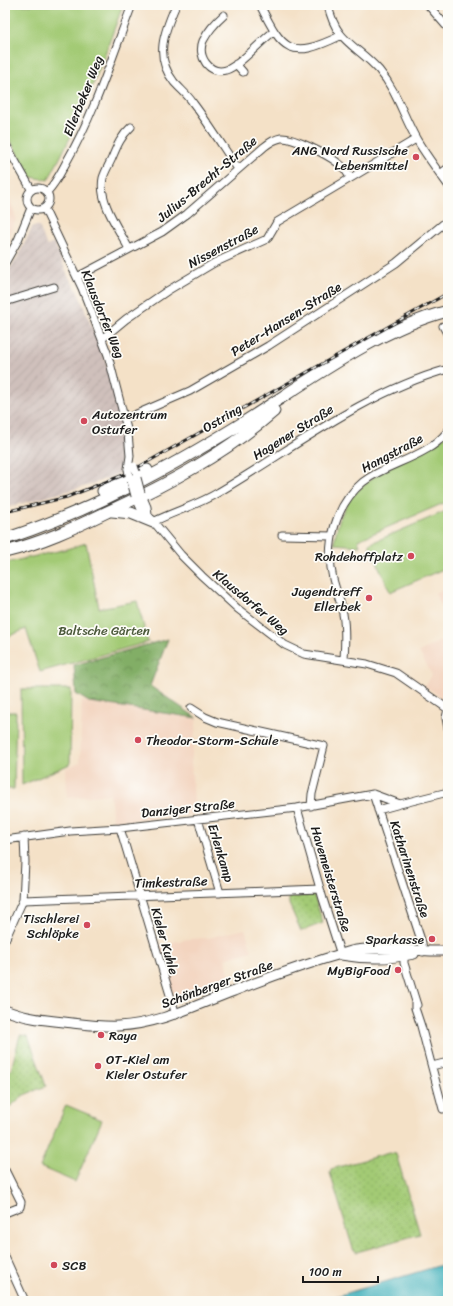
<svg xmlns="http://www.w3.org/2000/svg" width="453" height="1306" font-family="Sriracha,sans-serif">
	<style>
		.built { fill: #f3d4bf }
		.industrial { fill: url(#industrial-furrows) }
		.grass { fill: url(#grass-dots); stroke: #607348 }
		.forest { fill: url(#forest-crowns); stroke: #4f6541 }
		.garden { fill: #a3ca75; stroke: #607348 }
		.water { fill: #42b1bc; stroke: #2f666c }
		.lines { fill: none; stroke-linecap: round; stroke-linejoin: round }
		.minor-casing { stroke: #3c3a36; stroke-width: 9 }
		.major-casing { stroke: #3c3a36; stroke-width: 11 }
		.highway-casing { stroke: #3c3a36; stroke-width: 13 }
		.minor { stroke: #fff; stroke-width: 7 }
		.major { stroke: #fff; stroke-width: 9 }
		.highway { stroke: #fff; stroke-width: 11 }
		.rail-casing { stroke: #1c1c1c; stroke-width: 3 }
		.rail { stroke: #fdfcf7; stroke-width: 1.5; stroke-dasharray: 4.5; stroke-linecap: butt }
		.minor-bridge-casing { stroke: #3c3a36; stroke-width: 9; stroke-linecap: butt }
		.minor-bridge { stroke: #fff; stroke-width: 7 }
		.poi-dot { fill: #d1495b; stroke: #fdfcf7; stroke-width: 1.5 }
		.labels { text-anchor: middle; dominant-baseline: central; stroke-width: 3.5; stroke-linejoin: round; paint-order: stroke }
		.street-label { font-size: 13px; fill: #1c1c1c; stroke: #fdfcf7 }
		.poi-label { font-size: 13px; fill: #1c1c1c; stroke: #fdfcf7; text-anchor: end }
		.park-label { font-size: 13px; fill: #4b593b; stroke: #fdfcf7 }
	</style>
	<defs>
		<pattern id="industrial-furrows" width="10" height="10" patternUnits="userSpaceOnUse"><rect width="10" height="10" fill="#cfc0bb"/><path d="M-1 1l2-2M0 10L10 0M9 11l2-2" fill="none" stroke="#b1a4a0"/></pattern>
		<pattern id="grass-dots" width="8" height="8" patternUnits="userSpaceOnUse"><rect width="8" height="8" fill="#a3ca75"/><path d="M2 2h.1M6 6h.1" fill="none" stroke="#8cad65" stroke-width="1.8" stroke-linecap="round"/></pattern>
		<pattern id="forest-crowns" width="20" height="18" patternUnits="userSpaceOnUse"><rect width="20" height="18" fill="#82ae66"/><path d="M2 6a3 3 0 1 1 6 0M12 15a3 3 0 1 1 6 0" fill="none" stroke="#6a8d53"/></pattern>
	</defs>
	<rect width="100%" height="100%" fill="#fdfcf7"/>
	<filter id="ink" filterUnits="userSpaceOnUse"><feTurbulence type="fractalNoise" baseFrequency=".025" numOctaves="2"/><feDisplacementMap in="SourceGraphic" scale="8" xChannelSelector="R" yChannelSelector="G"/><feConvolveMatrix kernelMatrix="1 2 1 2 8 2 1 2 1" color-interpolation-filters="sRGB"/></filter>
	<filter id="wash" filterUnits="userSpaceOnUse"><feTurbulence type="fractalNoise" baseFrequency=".012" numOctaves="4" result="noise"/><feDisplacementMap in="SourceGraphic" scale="16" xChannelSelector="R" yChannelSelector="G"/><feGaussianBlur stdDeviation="0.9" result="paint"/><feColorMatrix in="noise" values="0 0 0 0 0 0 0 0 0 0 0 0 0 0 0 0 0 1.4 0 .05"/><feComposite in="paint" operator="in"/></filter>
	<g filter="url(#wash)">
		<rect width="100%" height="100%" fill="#f4e1c7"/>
		<path class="built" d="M 9,195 L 16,219 L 5,246 L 5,196 Z
			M 448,587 L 448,620 L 435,593 Z
			M 448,637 L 448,702 L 425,686 L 432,675 L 419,652 Z
			M 82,701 L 197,718 L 191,763 L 195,814 L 113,822 L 110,794 L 67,798 L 66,768 L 80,762 Z
			M 245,929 L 252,951 L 225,959 L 232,982 L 175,1000 L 158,945 L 189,939 L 208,938 Z"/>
		<path class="industrial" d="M 33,226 L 39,226 L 47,246 L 54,243 L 68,276 L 77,290 L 105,359 L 121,415 L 123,449 L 120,473 L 90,485 L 5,508 L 5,275 L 17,258 Z"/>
		<path class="grass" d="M 314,895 L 323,923 L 301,931 L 289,904 L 289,897 Z
			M 20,1035 L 28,1036 L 46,1086 L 24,1095 L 5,1111 L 5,1073 L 11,1070 Z
			M 389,1153 L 396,1154 L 420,1234 L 357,1252 L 353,1249 L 330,1173 L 331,1169 Z"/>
		<path class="forest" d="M 168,639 L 150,686 L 197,718 L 89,702 L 76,694 L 74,665 Z"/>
		<path class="garden" d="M 5,5 L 123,5 C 101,65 80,124 48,180 L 31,177 L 5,132 Z
			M 448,435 L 448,500 L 444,503 L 358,540 L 360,546 L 334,544 C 336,530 339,517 347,504 C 364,475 419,452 448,435 Z
			M 446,511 L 448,517 L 448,567 L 390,592 L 369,544 Z
			M 86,543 L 99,608 L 137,601 L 148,642 L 40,672 L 26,629 L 5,638 L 5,563 L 67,549 Z
			M 21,689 L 71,689 L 70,764 L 22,785 Z
			M 5,712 L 16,712 L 14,789 L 5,789 Z
			M 66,1105 L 102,1120 L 75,1182 L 40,1167 Z"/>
		<path class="water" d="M 448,1263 L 448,1301 L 320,1301 Z"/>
	</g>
	<g filter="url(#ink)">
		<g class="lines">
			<g class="minor-casing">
				<path id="minor" d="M 176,5 C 164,32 154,57 174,82 C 180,89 188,95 193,103 C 209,124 223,147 238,169
					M 260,5 C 283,51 290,60 340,36
					M 328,5 C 336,43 356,44 379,70 C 397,91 403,116 417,140 C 426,155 437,170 448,185
					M 428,5 L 448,28
					M 224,15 C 216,22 208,31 203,41 C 197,56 209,75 226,70 C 238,67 261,41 273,32
					M 236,64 L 243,72
					M 5,143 L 31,189
					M 440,174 L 448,168
					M27 199a11 11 0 1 1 22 0a11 11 0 1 1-22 0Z
					M 47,192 C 56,183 61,172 67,161 C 95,112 112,57 132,5
					M 44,208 L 82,288 L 108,355 L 128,433 L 130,456 L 128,469
					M 129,249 C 119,229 98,202 103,178 C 105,171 109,165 112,158 C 117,146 121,136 131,127
					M 5,263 L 18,240 L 31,208
					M 77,277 L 162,232 L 187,214 L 264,147 C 269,143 275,139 281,138 C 293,137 328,155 338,163 C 344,166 346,172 350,177
					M 5,302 L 54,287
					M 443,326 L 448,335
					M 103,338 L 126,319 L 167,291 L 214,263 L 267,239 L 277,222 L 416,139
					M 125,419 L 190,391 L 268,346 L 396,263 L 448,220
					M 141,493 L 147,507 L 148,515
					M 135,496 L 141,509 L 148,515 L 181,555 L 202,576 L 238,609 L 285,645 L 304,654 L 367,664 L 396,673 L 448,709
					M 153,522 C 175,511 198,505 219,492 C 294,448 363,393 448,369
					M 282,535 L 332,536
					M 344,659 C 345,644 346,629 343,614 C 341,602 336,591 333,579 C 325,545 335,505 363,482 C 382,467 406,462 427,449 C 435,445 442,438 448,431
					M 191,708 L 205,717 L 217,722 L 324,746 L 312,794 L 311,806
					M 448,709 L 446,718 L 448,728
					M 373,794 L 422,943 L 423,952
					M 373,794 L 400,804 L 448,792
					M 297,808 L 323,899 L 341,955
					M 378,810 L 400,804
					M 198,819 L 220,893
					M 120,828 L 176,1015
					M 5,840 L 70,831 L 120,828 L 297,808 L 373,794
					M 23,900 L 320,889
					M 5,940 L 23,900 L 25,862 L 24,837
					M 404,956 L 404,963 L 417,1005
					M 415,1003 L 415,1008 L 421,1026 L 443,1109
					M 432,1066 L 448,1062
					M 5,1170 L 21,1202 L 20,1207 L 5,1213
					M 5,1257 L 25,1301"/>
			</g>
			<g class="major-casing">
				<path id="major" d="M 341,955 C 364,959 391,959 414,954
					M 5,1010 C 24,1018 44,1020 64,1022 C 82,1024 101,1027 118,1026 C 160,1024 196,1005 234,991 C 272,976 312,962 351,951 C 376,945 421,952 448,951"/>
			</g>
			<g class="highway-casing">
				<path id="highway" d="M 103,491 L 147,470
					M 112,511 L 131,513 L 153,522
					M 5,539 C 90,511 168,469 244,422 C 304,384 379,328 448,311
					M 5,552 C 41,543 74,528 107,512 C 166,485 225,454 274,411"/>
			</g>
			<use href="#minor" class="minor"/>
			<use href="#major" class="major"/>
			<use href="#highway" class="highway"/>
			<g class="rail-casing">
				<path id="rail" d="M 5,512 L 67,497 L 126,474 L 448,293"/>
			</g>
			<use href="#rail" class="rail"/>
			<g class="minor-bridge-casing">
				<path id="minor-bridge" d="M 134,466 L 136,472
					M 128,469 L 129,475
					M 137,478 L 141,493
					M 131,481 L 135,496"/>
			</g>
			<use href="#minor-bridge" class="minor-bridge"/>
		</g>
	</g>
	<g class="poi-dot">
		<circle cx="416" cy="157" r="4"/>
		<circle cx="84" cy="421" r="4"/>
		<circle cx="411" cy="556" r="4"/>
		<circle cx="369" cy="598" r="4"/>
		<circle cx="138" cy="740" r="4"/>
		<circle cx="87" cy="925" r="4"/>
		<circle cx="432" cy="939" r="4"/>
		<circle cx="398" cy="970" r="4"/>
		<circle cx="101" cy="1035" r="4"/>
		<circle cx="98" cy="1066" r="4"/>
		<circle cx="54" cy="1265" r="4"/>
	</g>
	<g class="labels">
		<g class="street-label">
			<text transform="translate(83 96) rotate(-68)">Ellerbeker Weg</text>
			<text transform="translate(207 179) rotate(-40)">Julius-Brecht-Straße</text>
			<text transform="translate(223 246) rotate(-28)">Nissenstraße</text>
			<text transform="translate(103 314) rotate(68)">Klausdorfer Weg</text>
			<text transform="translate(286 319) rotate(-32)">Peter-Hansen-Straße</text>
			<text transform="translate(222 418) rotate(-31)">Ostring</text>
			<text transform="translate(293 432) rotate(-32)">Hagener Straße</text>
			<text transform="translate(392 453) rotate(-28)">Hangstraße</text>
			<text transform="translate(251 602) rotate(40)">Klausdorfer Weg</text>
			<text transform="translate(188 808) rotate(-6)">Danziger Straße</text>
			<text transform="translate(221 853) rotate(73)">Erlenkamp</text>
			<text transform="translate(410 869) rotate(72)">Katharinenstraße</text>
			<text transform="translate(331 879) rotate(73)">Havemeisterstraße</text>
			<text transform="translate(171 882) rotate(-2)">Timkestraße</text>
			<text transform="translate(165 941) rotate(74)">Kieler Kuhle</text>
			<text transform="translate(217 984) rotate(-20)">Schönberger Straße</text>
		</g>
		<g class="poi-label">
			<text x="408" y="150">ANG Nord Russische<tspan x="408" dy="15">Lebensmittel</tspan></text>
			<text x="92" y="414" text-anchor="start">Autozentrum<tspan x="92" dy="15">Ostufer</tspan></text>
			<text x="403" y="556">Rohdehoffplatz</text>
			<text x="361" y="591">Jugendtreff<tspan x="361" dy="15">Ellerbek</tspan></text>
			<text x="146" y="740" text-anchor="start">Theodor-Storm-Schule</text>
			<text x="79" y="918">Tischlerei<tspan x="79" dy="15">Schlöpke</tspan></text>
			<text x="424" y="939">Sparkasse</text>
			<text x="390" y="970">MyBigFood</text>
			<text x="109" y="1035" text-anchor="start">Raya</text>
			<text x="106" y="1059" text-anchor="start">OT-Kiel am<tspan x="106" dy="15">Kieler Ostufer</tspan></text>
			<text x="62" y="1265" text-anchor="start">SCB</text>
		</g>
		<g class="park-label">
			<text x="104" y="630">Baltsche Gärten</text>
		</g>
	</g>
	<rect width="453" height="1306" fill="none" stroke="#fdfcf7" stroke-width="20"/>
	<path d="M303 1276v6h75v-6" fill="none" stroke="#1c1c1c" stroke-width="2"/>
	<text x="309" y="1276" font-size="12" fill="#1c1c1c" stroke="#fdfcf7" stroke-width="3" paint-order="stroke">100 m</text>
</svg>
